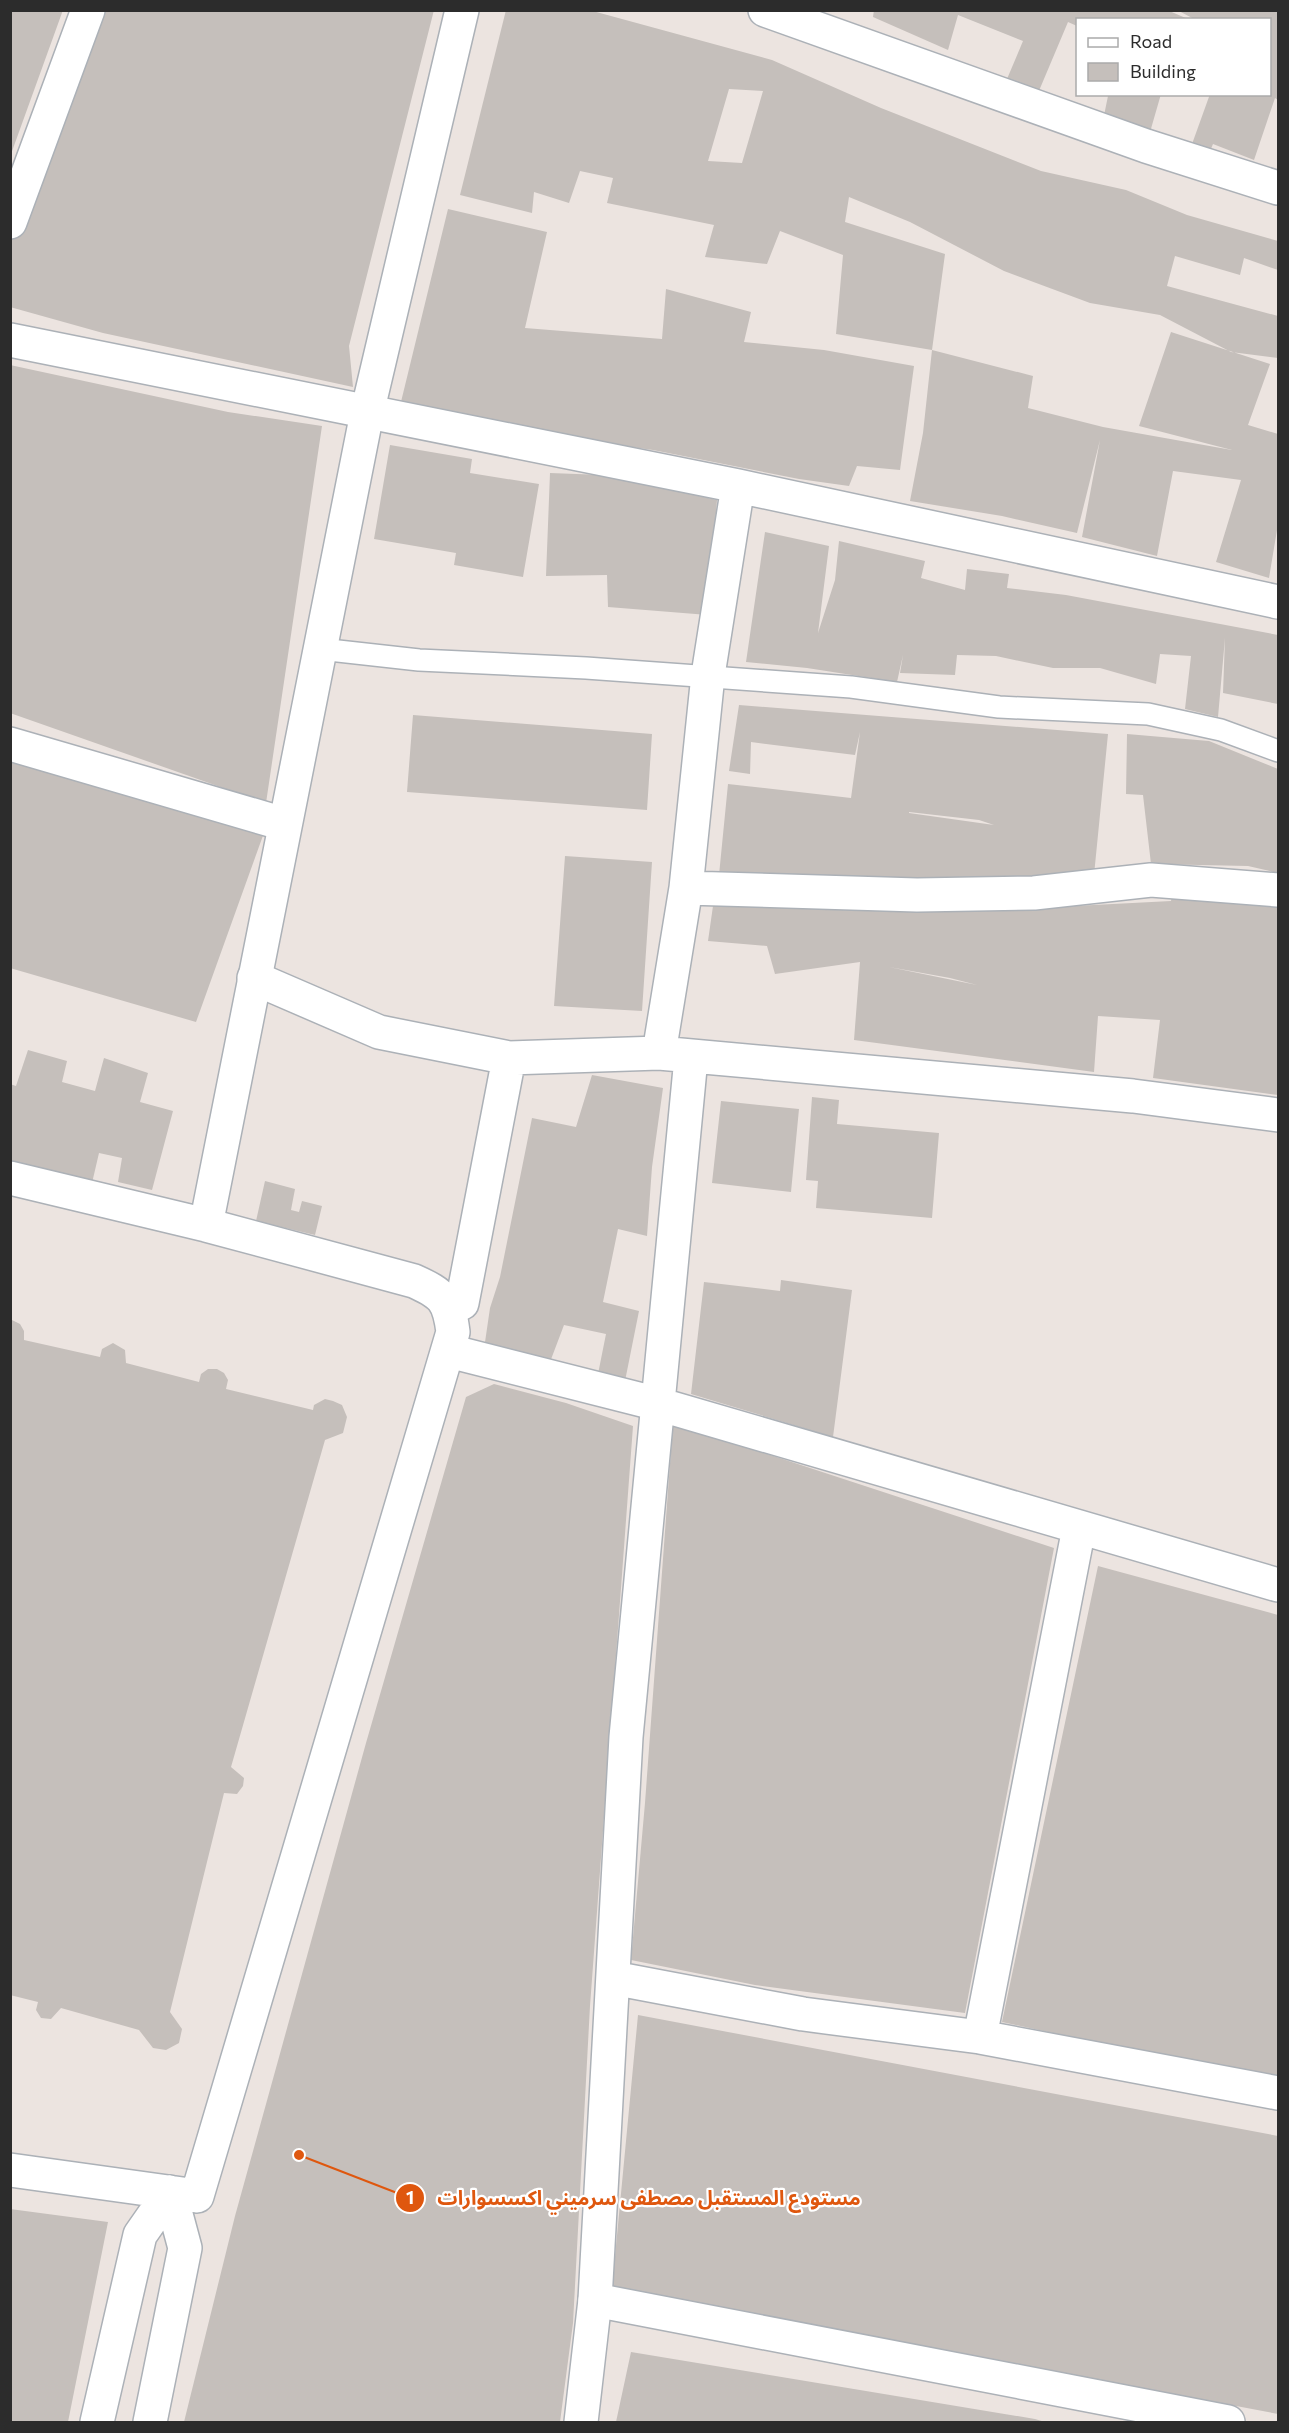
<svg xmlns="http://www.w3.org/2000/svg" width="1289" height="2433" font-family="Commissioner,'Noto Sans Arabic',sans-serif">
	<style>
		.building { fill: #c5bfbb; fill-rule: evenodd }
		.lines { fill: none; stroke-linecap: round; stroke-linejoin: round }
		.lane-casing { stroke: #acb1b7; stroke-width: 24 }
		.street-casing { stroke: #acb1b7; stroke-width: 36 }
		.secondary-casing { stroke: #acb1b7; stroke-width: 36 }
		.lane { stroke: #fff; stroke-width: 21 }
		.street { stroke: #fff; stroke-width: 33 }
		.secondary { stroke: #fff; stroke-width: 33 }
		.leader { fill: none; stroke: #df570e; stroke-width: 2 }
		.callout-dot { fill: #df570e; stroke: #fff; stroke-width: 2 }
		.mark-label { font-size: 18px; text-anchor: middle; font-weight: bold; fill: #fff }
		.callout-label { font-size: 20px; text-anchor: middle; font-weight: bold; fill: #df570e; stroke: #fff; stroke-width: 4.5; stroke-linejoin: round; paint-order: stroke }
	</style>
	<rect width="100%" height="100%" fill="#ece4e0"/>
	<path class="building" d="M 10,10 L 63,10 L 11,154 L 10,153 Z
		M 95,10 L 434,10 L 349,346 L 353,387 L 103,333 L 10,307 L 10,243 L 16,222 Z
		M 506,10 L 589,10 L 772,60 L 881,108 L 1041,171 L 1126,190 L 1187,215 L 1278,241 L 1278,270 L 1244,258 L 1240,275 L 1175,256 L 1167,286 L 1278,316 L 1278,358 L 1231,352 L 1160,315 L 1090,303 L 1004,271 L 910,222 L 849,197 L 845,222 L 945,254 L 932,350 L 836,334 L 843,255 L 780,231 L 767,264 L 705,257 L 714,225 L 607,203 L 613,178 L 580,171 L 569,203 L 534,192 L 532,213 L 460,195 ZM 729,89 L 763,91 L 742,163 L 708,161 Z
		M 874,10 L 1167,10 L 1188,19 L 1077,20 L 1077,26 L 1068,22 L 1033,105 L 1007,79 L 1023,41 L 958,15 L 948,50 L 873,17 Z
		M 1177,10 L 1278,10 L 1278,100 L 1275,98 L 1254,160 L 1213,144 L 1205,163 L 1187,158 L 1210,94 L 1270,94 L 1270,20 L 1196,20 Z
		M 1104,94 L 1161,94 L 1146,146 L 1101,130 L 1108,96 Z
		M 448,209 L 547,232 L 525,328 L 662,339 L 666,289 L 751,312 L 744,342 L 824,350 L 914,366 L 900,470 L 857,466 L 849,486 L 799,479 L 653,450 L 502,429 L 400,406 Z
		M 1171,332 L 1270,364 L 1248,425 L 1278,434 L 1278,524 L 1269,578 L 1216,562 L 1241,480 L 1173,471 L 1157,556 L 1082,537 L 1100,440 L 1077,533 L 1002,516 L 910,501 L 923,433 L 932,350 L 1033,376 L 1028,408 L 1103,427 L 1232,450 L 1139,426 Z
		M 10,365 L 228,412 L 322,426 L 266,803 L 10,713 Z
		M 390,445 L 472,459 L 470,473 L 539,484 L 523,577 L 454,565 L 456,553 L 374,539 Z
		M 550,473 L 603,475 L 717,500 L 708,615 L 608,607 L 607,575 L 546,576 Z
		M 765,532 L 829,546 L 818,633 L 835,580 L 839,541 L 925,561 L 921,578 L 965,590 L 967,569 L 1009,574 L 1007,588 L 1066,595 L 1278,635 L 1278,704 L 1223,693 L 1225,638 L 1218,717 L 1185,709 L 1191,656 L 1160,654 L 1156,684 L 1100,668 L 1053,668 L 996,656 L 957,655 L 955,675 L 900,673 L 903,655 L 897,682 L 807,668 L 746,662 Z
		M 739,705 L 1108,734 L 1094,875 L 878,880 L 719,875 L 728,784 L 851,798 L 860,732 L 855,755 L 751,742 L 750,774 L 729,771 ZM 909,812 L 979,820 L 994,825 L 909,813 Z
		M 413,715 L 652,734 L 647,810 L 407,792 Z
		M 1127,734 L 1209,741 L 1278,769 L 1278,873 L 1248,866 L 1151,864 L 1143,795 L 1126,794 Z
		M 10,756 L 265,830 L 196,1022 L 10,968 Z
		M 565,856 L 652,862 L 642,1011 L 554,1006 Z
		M 1173,889 L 1278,900 L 1278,1095 L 1153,1078 L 1160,1020 L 1098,1016 L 1094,1072 L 854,1040 L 860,962 L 775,974 L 767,946 L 708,941 L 713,906 L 860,905 L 958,912 L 1171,901 ZM 889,967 L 950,978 L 977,985 Z
		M 28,1050 L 67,1061 L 62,1082 L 95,1091 L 104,1058 L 148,1073 L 140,1102 L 173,1111 L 152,1190 L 118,1182 L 122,1158 L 99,1153 L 92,1183 L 10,1161 L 10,1084 L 16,1086 Z
		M 592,1075 L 663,1088 L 652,1167 L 647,1236 L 618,1229 L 603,1302 L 639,1311 L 625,1381 L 598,1374 L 606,1334 L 564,1325 L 550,1362 L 484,1349 L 490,1308 L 500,1277 L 532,1118 L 576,1127 Z
		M 812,1097 L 839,1100 L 837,1124 L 939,1133 L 932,1218 L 816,1208 L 818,1181 L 806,1180 Z
		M 721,1101 L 799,1109 L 791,1192 L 712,1183 Z
		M 265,1181 L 295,1189 L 291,1210 L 299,1212 L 302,1201 L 322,1206 L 315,1235 L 256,1221 Z
		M 781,1280 L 852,1290 L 833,1437 L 691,1394 L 704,1282 L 780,1291 Z
		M 10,1319 L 20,1324 L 24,1331 L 24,1340 L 100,1357 L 102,1349 L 113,1343 L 125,1350 L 126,1363 L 199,1382 L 201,1374 L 208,1369 L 217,1369 L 224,1373 L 228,1380 L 226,1389 L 313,1410 L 314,1405 L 325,1399 L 333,1401 L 342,1405 L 347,1417 L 343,1433 L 325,1440 L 231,1767 L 244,1778 L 243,1786 L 237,1794 L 224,1793 L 170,2012 L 182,2029 L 179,2043 L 166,2050 L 153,2048 L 139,2030 L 61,2008 L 51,2019 L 41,2018 L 36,2010 L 38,2002 L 10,1995 Z
		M 494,1384 L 566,1403 L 633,1426 L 590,2006 L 573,2323 L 560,2422 L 184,2422 L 235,2216 L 366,1743 L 466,1397 Z
		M 673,1423 L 1054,1548 L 965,2013 L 755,1985 L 631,1960 L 645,1803 Z
		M 1098,1566 L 1278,1615 L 1278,2082 L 1002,2022 Z
		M 638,2015 L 1278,2136 L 1278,2414 L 612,2288 Z
		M 10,2209 L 108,2222 L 68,2422 L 10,2422 Z
		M 631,2352 L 1035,2419 L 1045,2422 L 616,2422 Z"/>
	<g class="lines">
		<g class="lane-casing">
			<path id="lane" d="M 320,649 L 419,660 L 586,668 L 851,687 L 999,707 L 1148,714 L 1221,730 L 1278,751"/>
		</g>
		<g class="street-casing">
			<path id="street" d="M 765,10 L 1146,146 L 1278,188
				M 10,222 L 88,10
				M 10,340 L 738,486 L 1278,602
				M 10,744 L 284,824
				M 686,888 L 917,895 L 1034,893 L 1151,880 L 1278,890
				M 254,978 L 379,1032 L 509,1058 L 659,1053 L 1133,1096 L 1278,1115
				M 659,1053 L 686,888 L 708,675 L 738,486
				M 450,1309 L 462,1303 L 509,1058
				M 449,1351 L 658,1404 L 1278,1585
				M 613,1978 L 803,2014 L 980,2037 L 1278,2093
				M 980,2037 L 1079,1528
				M 581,2422 L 595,2300 L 626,1737 L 691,1058"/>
		</g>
		<g class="secondary-casing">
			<path id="secondary" d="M 10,1178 L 206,1225 L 414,1281 C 443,1294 449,1300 453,1332 L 197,2196 L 10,2170
				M 206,1225 L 367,413 L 462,10
				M 595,2300 L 1228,2422
				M 97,2422 L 140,2235 L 170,2192
				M 150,2422 L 185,2248 L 170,2192"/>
		</g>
		<use href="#lane" class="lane"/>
		<use href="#street" class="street"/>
		<use href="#secondary" class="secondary"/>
	</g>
	<path class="leader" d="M299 2155L410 2198"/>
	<g class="callout-dot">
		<circle cx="299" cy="2155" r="6"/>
		<circle cx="410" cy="2198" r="15"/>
	</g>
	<g class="mark-label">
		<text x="410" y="2204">1</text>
	</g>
	<g class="callout-label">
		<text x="649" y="2205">مستودع المستقبل مصطفى سرميني اكسسوارات</text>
	</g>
	<rect width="1289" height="2433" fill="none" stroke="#2c2c2c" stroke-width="24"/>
	<rect x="1076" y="18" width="195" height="78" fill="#ffffff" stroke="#ababab" stroke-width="1.5"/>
	<rect x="1088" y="38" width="30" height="9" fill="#ffffff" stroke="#ababab" stroke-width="1.5"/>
	<text x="1130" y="48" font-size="18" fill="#2c2c2c">Road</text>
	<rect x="1088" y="63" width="30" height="18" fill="#c5bfbb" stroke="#ababab" stroke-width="1.5"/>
	<text x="1130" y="78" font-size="18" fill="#2c2c2c">Building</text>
</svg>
